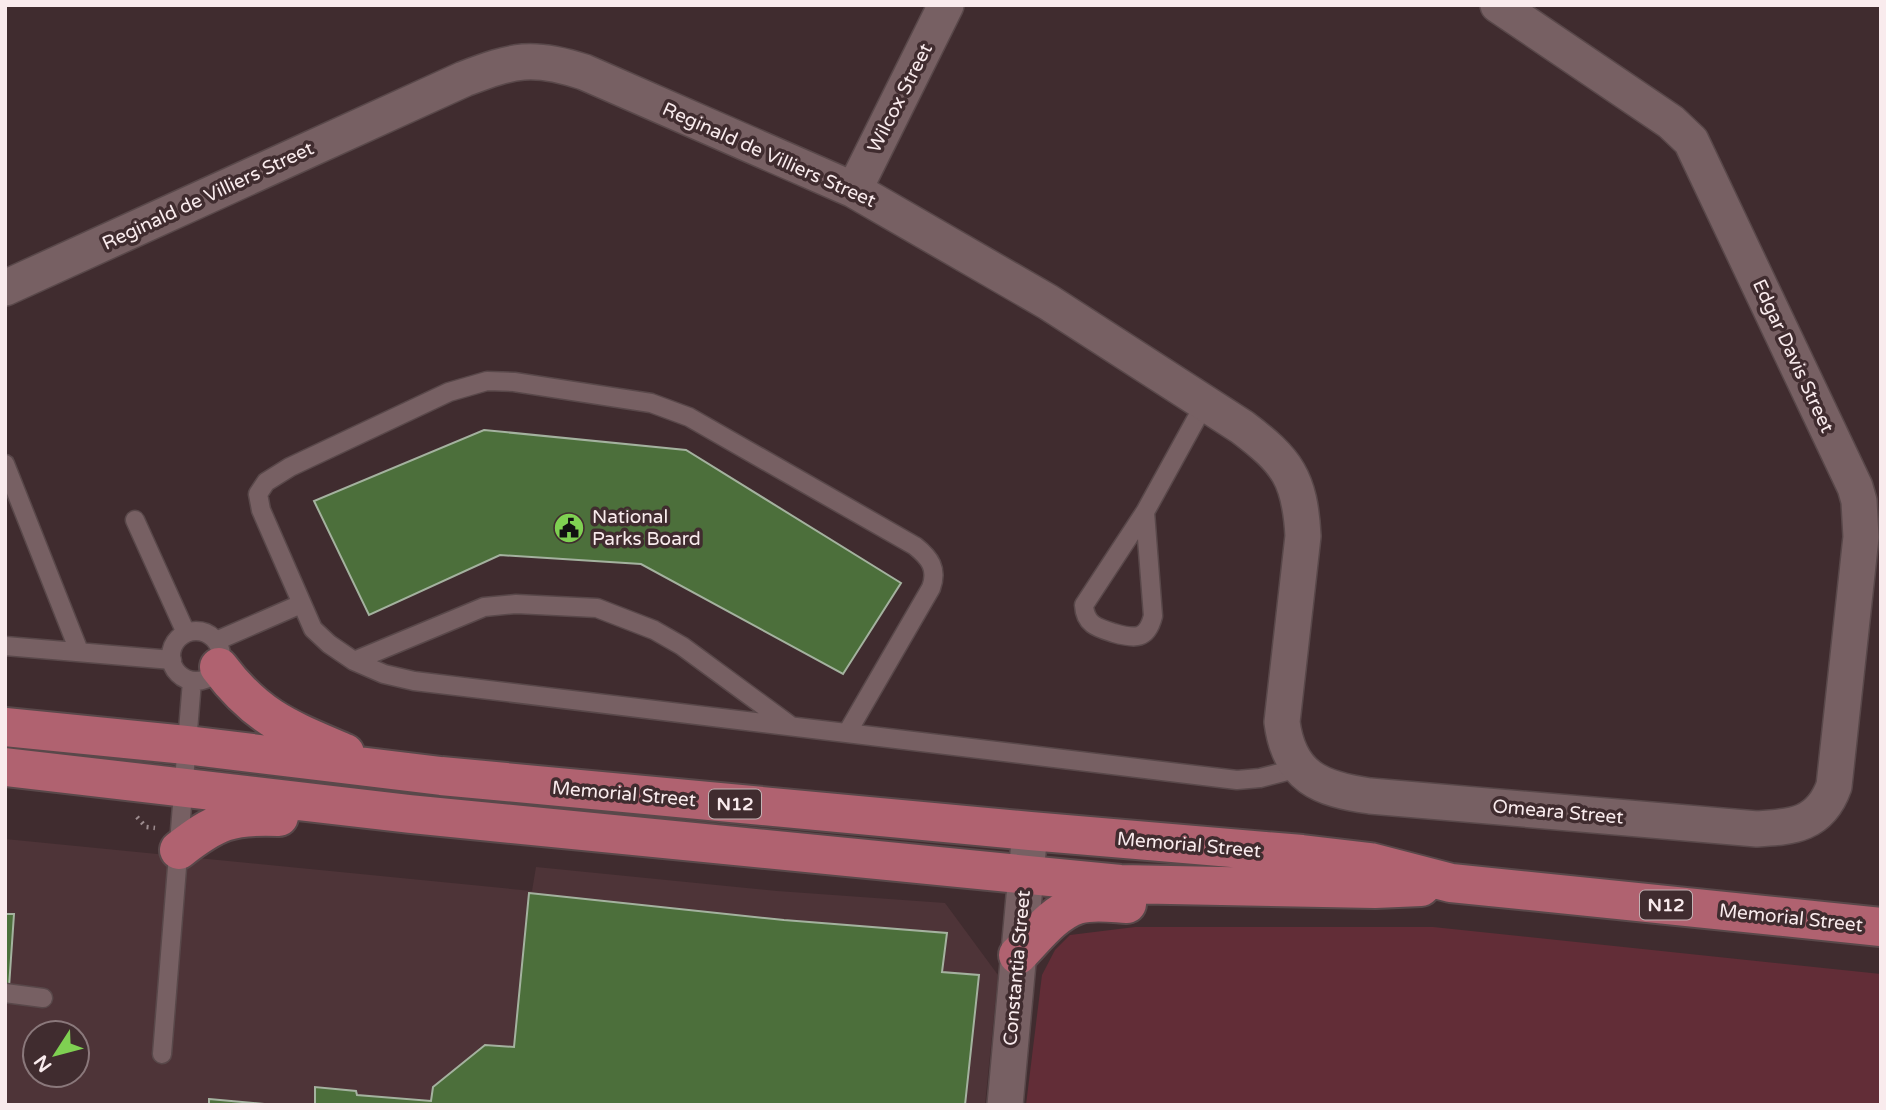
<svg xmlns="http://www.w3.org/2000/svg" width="1886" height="1110" font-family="'Varela Round',sans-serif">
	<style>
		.built { fill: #4e3438; fill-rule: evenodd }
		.green { fill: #622d37 }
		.building { fill: #4c6f3b; stroke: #a4b29f; stroke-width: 2 }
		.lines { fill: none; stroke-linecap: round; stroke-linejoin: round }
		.service-casing { stroke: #59484a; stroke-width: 21 }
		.minor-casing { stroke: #59484a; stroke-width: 38 }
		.trunk-casing { stroke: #59484a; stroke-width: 42 }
		.path { stroke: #9d8c8f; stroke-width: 4.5; stroke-dasharray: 2 5; stroke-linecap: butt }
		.service { stroke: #776063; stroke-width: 18 }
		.minor { stroke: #776063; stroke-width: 35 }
		.trunk { stroke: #b06270; stroke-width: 38 }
		.labels { text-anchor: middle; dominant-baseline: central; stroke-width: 7; stroke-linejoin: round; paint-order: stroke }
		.shield { fill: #402c2f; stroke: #c2b2b4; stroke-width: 2 }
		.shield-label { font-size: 18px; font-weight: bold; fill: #f9ebed }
		.street-label { font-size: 19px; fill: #f9ebed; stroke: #402c2f }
		.poi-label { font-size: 19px; fill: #f9ebed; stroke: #402c2f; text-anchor: start }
	</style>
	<rect width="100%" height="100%" fill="#402c2f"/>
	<path class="built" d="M 5,839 L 532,891 L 536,867 L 777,891 L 945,903 L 998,975 L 985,1105 L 5,1105 ZM 35,1033 L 77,1033 L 77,1075 L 35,1075 Z"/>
	<path class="green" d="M 1135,927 L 1433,927 L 1881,974 L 1881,1105 L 1026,1105 L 1042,975 L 1055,950 L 1070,935 Z"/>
	<path class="building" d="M 484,430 L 686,450 L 901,583 L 843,674 L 641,564 L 500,555 L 369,615 L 314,501 Z
		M 529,893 L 784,920 L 947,933 L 942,972 L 979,975 L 965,1105 L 315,1105 L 315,1087 L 356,1091 L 357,1095 L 431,1101 L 433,1087 L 485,1045 L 514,1047 Z
		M 5,914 L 14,914 L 9,987 L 5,987 Z
		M 209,1099 L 275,1105 L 209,1105 Z"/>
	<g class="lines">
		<g class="service-casing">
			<path id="service" d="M 5,464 L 79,651
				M 1145,512 L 1153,616 C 1147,640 1135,639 1114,633 C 1098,628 1085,625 1084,605 L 1145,512 L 1205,403
				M 135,520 L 186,633
				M171 656a25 25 0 1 1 50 0a25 25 0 1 1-50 0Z
				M 216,641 L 301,604
				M 5,646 L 172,660
				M 354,661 L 484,607 L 516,604 L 597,608 L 654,630 L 682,646 L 791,726
				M 847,733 L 931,588 C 938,569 930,558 915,546 L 689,417 L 651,403 L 514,382 L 487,381 L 449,392 L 290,467 L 266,482 L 258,494 L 261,510 L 313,629 L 329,644 L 354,661 L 384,674 L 414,681 L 1237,780 L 1260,778 L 1299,768
				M 5,993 L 43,998
				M 162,1054 L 192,681"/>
		</g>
		<g class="minor-casing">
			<path id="minor" d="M 854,190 L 946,5
				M 5,288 L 464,79 C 514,60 532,55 584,72 L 854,190 L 1048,302 L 1242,427 C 1287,461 1300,478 1303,536 L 1282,722 C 1289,777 1320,789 1370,796 L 1757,829 C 1793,827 1820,825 1834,786 L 1861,537 L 1859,501 L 1855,487 L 1691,141 L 1671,122 L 1498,5
				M 1005,1105 L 1030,831"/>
		</g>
		<g class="trunk-casing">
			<path id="trunk" d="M 219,667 C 257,718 289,729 345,753
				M 5,727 L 186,745 L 441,776 L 1030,831 L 1302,854 L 1370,862 L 1451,883 L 1881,927
				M 5,767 L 410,814 L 1120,884 L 1375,889 L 1421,887
				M 179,850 C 216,821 231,815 279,817
				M 1018,955 C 1035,938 1053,913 1077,905 C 1092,900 1111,903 1127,904"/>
		</g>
		<path class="path" d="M 137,817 L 146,827 L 155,828"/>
		<use href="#service" class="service"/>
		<use href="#minor" class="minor"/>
		<use href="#trunk" class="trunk"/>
	</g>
	<defs>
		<g id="civic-disc" transform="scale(1.575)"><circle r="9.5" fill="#7fd052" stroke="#402c2f"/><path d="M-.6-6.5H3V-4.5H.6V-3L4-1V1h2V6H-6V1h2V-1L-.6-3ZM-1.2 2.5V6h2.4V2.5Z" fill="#111"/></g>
	</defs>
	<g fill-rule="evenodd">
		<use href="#civic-disc" x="569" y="528"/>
	</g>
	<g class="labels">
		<g class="shield">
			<rect x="709" y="789.5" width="52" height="29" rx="5"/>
			<rect x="1640" y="890.5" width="52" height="29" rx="5"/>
		</g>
		<g class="shield-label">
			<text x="735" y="804">N12</text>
			<text x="1666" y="905">N12</text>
		</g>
		<g class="street-label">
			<text transform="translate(900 98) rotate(-63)">Wilcox Street</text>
			<text transform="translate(769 155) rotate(24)">Reginald de Villiers Street</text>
			<text transform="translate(208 196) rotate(-25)">Reginald de Villiers Street</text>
			<text transform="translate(1793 356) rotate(65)">Edgar Davis Street</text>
			<text transform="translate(624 794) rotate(5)">Memorial Street</text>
			<text transform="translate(1558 812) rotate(5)">Omeara Street</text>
			<text transform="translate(1189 845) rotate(5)">Memorial Street</text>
			<text transform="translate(1791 918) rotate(6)">Memorial Street</text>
			<text transform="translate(1017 968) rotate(-85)">Constantia Street</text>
		</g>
		<g class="poi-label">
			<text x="592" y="517">National<tspan x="592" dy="22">Parks Board</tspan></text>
		</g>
	</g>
	<rect width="1886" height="1110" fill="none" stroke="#f9ebed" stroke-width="14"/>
	<g transform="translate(56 1054) rotate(234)"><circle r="33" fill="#402c2f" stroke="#8a787b" stroke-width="2"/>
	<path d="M0-5L12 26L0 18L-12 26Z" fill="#7fd052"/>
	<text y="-10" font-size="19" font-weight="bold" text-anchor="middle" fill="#f9ebed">N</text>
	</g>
</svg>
